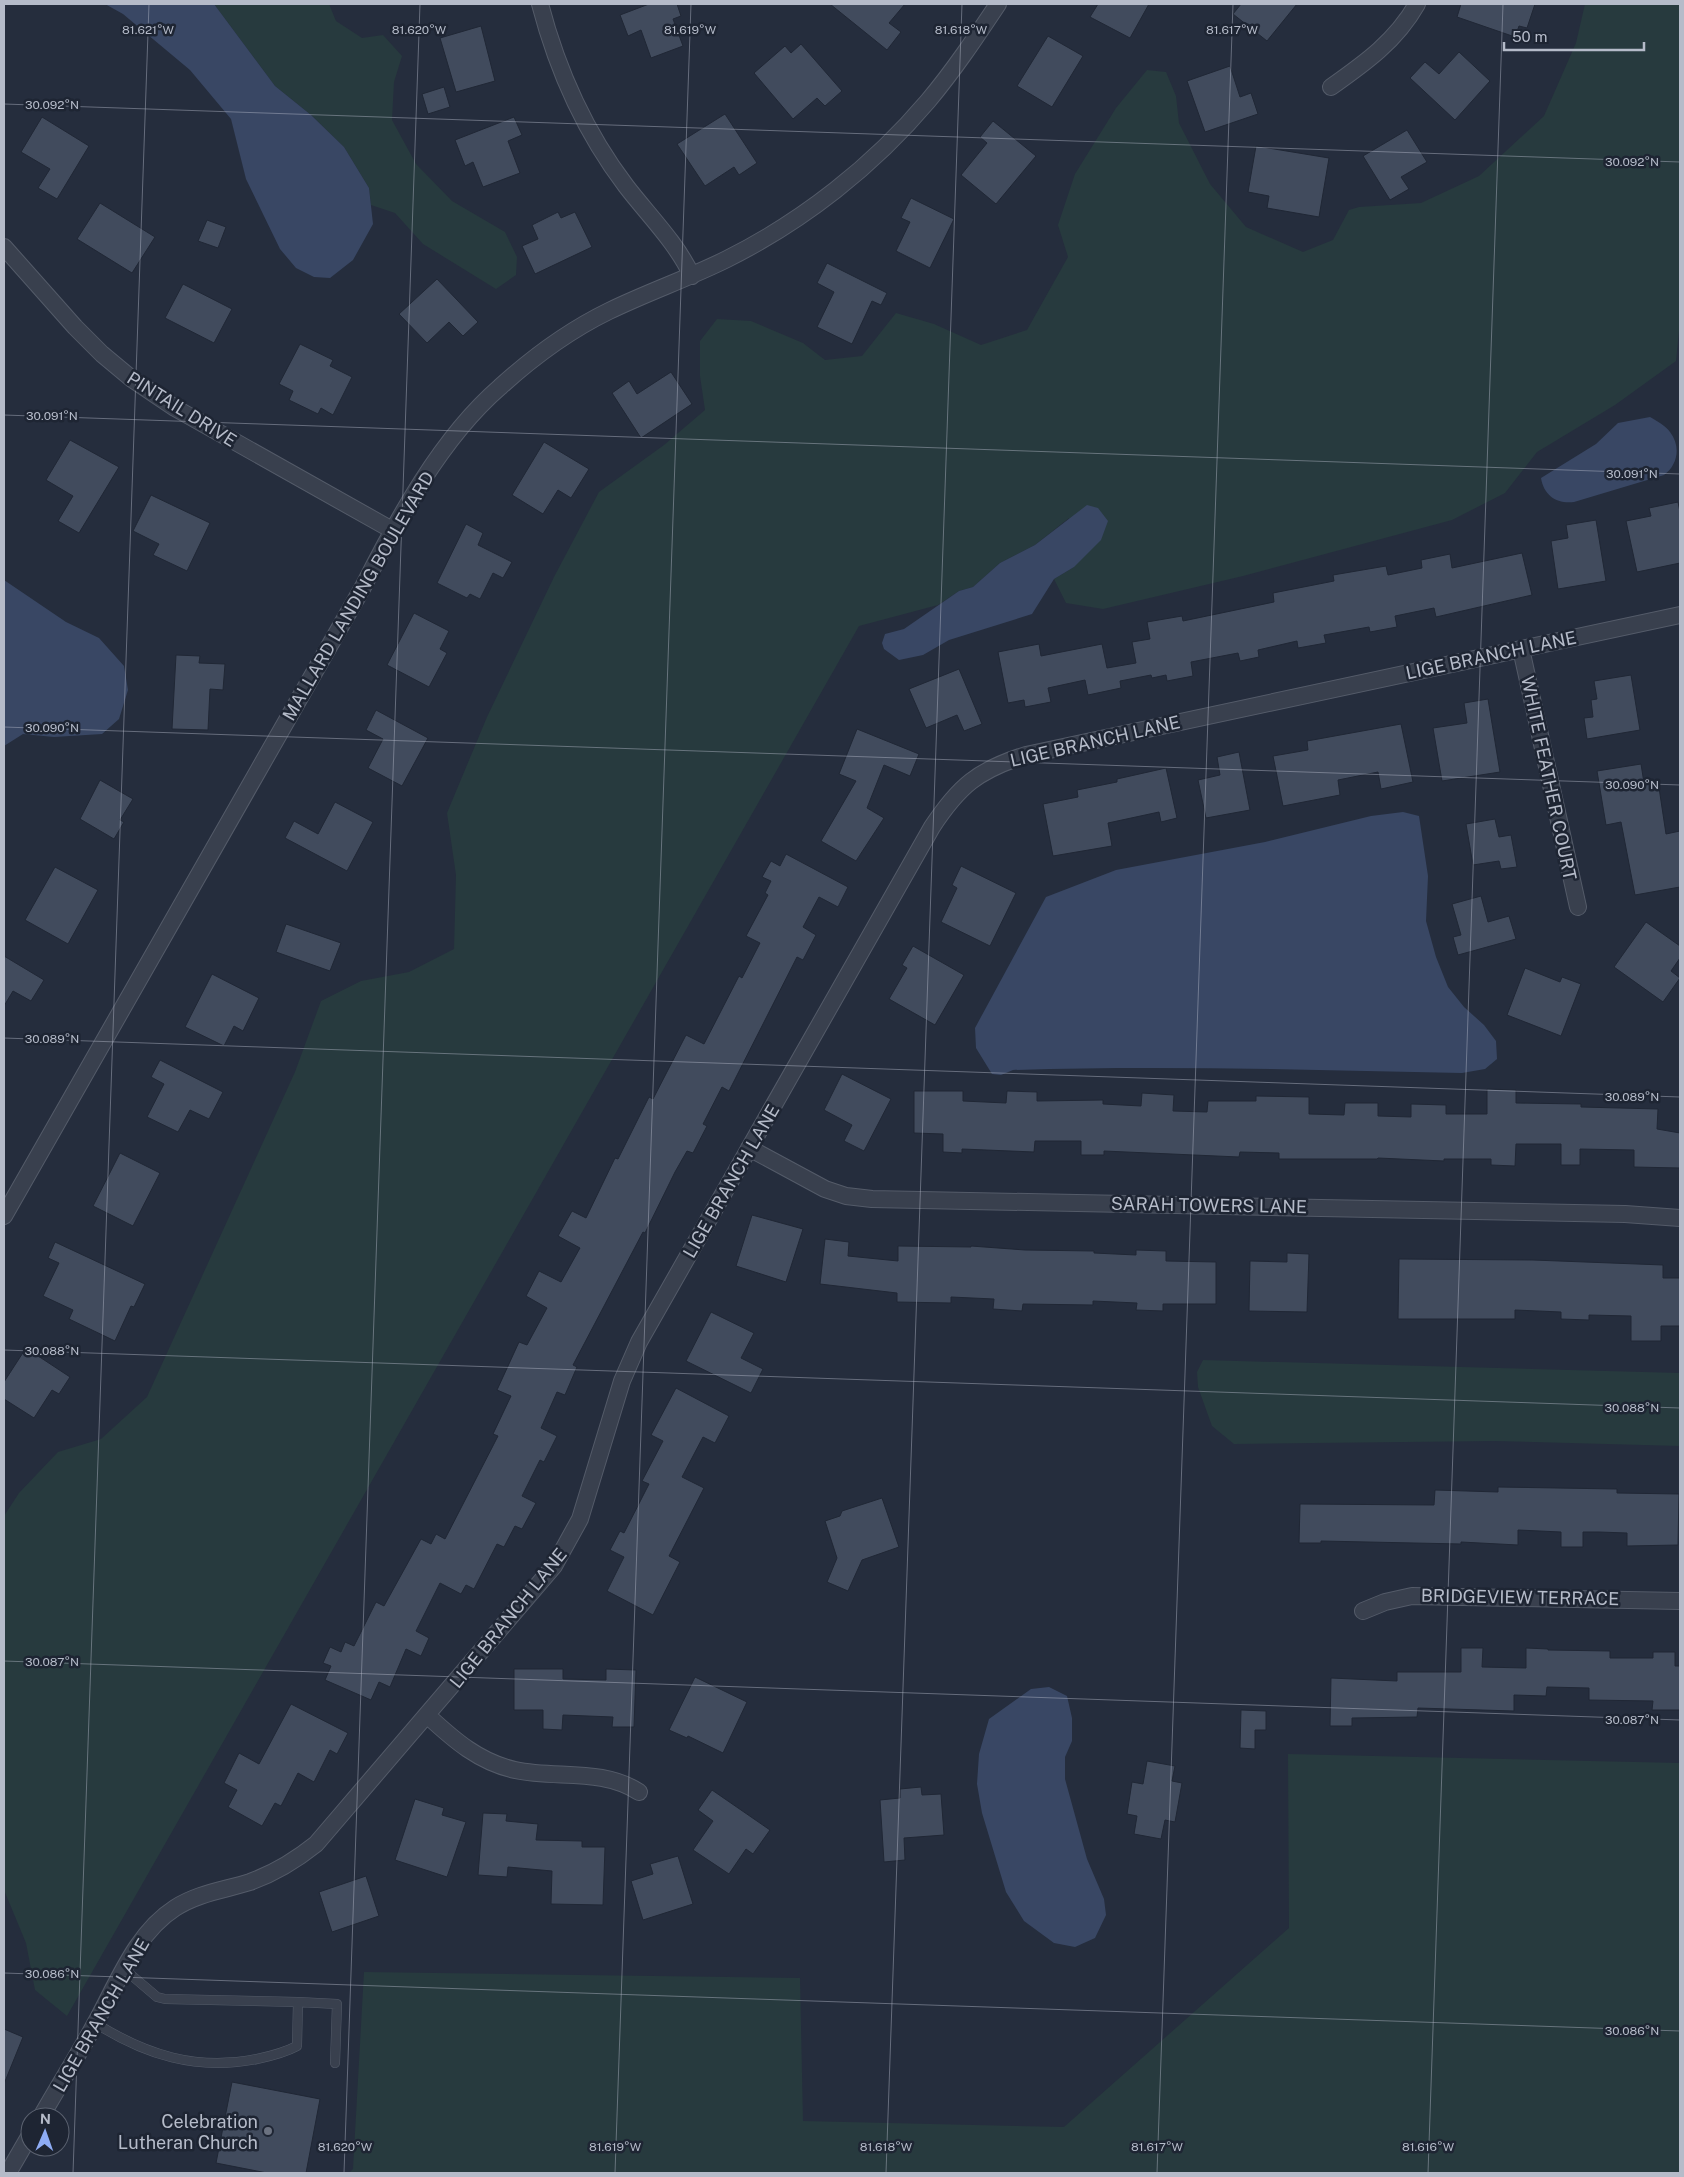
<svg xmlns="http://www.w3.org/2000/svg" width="1684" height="2177" font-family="'Public Sans',sans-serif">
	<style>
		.green { fill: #273a3e }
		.water { fill: #394764 }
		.building { fill: #414b5d; stroke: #202735 }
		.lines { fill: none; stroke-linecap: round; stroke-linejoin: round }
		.service-casing { stroke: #545b69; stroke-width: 10 }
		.minor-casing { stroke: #545b69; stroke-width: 18 }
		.service { stroke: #39404e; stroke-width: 9 }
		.minor { stroke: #39404e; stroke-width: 16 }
		.ticks { fill: none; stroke: #b5bbc9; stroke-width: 1; stroke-opacity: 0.45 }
		.worship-dot { fill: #6b7280; stroke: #1e2533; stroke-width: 2 }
		.labels { text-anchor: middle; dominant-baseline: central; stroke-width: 5; stroke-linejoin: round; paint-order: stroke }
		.street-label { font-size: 18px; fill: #b5bbc9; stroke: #1e2533 }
		.poi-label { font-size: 18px; fill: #b5bbc9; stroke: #1e2533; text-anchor: end }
		.ticks-label { font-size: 12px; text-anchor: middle; fill: #b5bbc9; stroke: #1e2533; stroke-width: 5; stroke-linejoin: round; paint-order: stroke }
	</style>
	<rect width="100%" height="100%" fill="#252d3d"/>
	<path class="green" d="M 214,4 L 329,4 L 336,21 L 362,38 L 383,35 L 402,56 L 394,82 L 392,120 L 416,164 L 452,201 L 505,232 L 517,257 L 516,275 L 496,289 L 423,244 L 395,213 L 371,205 L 369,188 L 344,147 L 311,115 L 275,86 Z
		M 1585,4 L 1680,4 L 1680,321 L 1676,361 L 1615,405 L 1537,452 L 1505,493 L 1452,520 L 1243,576 L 1103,609 L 1066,603 L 1054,579 L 1074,567 L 1069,518 L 1035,545 L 1000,563 L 973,587 L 959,591 L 938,605 L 859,626 L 67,2016 L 35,1990 L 26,1943 L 4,1890 L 4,1516 L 19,1493 L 58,1452 L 101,1439 L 147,1397 L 295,1072 L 321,1001 L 361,981 L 409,972 L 454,949 L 456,875 L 447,813 L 487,717 L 554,577 L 599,492 L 664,445 L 705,410 L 700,376 L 700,341 L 717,319 L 751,321 L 803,343 L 825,360 L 862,356 L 896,313 L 934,324 L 981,345 L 1027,330 L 1068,257 L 1058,225 L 1075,174 L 1116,108 L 1147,70 L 1166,72 L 1176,96 L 1179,123 L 1210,184 L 1246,227 L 1303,252 L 1333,240 L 1349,210 L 1359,207 L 1421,203 L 1479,176 L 1544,116 L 1576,43 Z
		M 1203,1360 L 1680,1373 L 1680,1446 L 1494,1441 L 1234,1444 L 1212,1426 L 1198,1387 L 1197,1372 Z
		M 1288,1754 L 1680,1763 L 1680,2173 L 349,2173 L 353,2169 L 364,1972 L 800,1978 L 803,2121 L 1064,2127 L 1289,1928 Z"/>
	<path class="water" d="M 105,4 L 214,4 L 275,86 L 311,115 L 344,147 L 369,188 L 373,224 L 353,260 L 330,278 L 314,277 L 296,268 L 280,249 L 246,179 L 231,119 L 190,70 L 123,14 Z
		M 1650,417 C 1657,421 1666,426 1670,432 C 1681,446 1678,465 1664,475 L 1574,502 C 1557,504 1544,496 1541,478 L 1596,444 L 1618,423 Z
		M 1087,505 L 1098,508 L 1108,521 L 1101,540 L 1074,567 L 1054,579 L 1032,614 L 949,640 L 923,655 L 899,660 L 884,649 L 882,643 L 885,634 L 904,629 L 959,591 L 973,587 L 1000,563 L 1035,545 Z
		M 4,580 L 66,622 L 99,638 L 124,666 L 128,690 L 119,719 L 102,734 L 54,737 L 23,734 L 4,746 Z
		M 1403,812 L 1419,816 L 1428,876 L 1426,921 L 1436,957 L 1448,987 L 1464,1007 L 1484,1025 L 1496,1041 L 1497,1059 L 1485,1069 L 1462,1073 C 1312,1070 1163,1065 1013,1070 L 1001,1075 L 992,1074 L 976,1048 L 975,1028 L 1046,897 L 1116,870 L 1265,842 L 1371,816 Z
		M 1049,1687 L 1067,1696 L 1072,1718 L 1072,1741 L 1065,1757 L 1065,1779 L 1087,1859 L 1104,1899 L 1106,1915 L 1095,1938 L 1075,1947 L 1054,1943 L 1024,1921 L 1006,1892 L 982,1813 L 977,1784 L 979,1754 L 989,1719 L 1031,1689 Z"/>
	<path class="building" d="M 649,4 L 677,4 L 681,16 L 673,19 L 683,46 L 651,58 L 641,30 L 628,36 L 620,15 Z
		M 830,4 L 905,4 L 889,23 L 901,32 L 887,50 Z
		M 1098,4 L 1149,4 L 1130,38 L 1090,17 Z
		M 1241,4 L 1297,4 L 1267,41 L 1233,14 Z
		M 1461,4 L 1535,4 L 1527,28 L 1519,26 L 1515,37 L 1457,17 Z
		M 481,26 L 495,81 L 456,92 L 440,38 Z
		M 1048,36 L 1083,56 L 1052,107 L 1017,86 Z
		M 801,44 L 842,91 L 825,106 L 817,98 L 793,119 L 754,73 L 785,46 L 791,53 Z
		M 1459,52 L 1490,81 L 1455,120 L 1410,78 L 1425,62 L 1439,74 Z
		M 1230,66 L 1240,97 L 1251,93 L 1258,114 L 1205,132 L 1187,81 Z
		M 444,87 L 450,107 L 428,114 L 422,94 Z
		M 725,114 L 757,163 L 739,175 L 734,167 L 705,186 L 677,144 Z
		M 42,117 L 89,146 L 57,199 L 38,188 L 50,169 L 21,152 Z
		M 514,117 L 522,135 L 508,141 L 520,173 L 483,187 L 473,162 L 465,166 L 455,140 Z
		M 993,121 L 1036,156 L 996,204 L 961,175 L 987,143 L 980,137 Z
		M 1407,130 L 1427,162 L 1401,177 L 1409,189 L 1390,200 L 1363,156 Z
		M 1256,146 L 1329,158 L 1319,217 L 1267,208 L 1269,196 L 1248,192 Z
		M 911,198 L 954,219 L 930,268 L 896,251 L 910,222 L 901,218 Z
		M 100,203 L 155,237 L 132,273 L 77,239 Z
		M 558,212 L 561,218 L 575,212 L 592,247 L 535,274 L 522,246 L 538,239 L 532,225 Z
		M 207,220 L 226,227 L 218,248 L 198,241 Z
		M 827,263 L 887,293 L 881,305 L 872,301 L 852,344 L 817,327 L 834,292 L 817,283 Z
		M 437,279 L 478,322 L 463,336 L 449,322 L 427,343 L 399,314 Z
		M 183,284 L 232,309 L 214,343 L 165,318 Z
		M 300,344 L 333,360 L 330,366 L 352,377 L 333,415 L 321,408 L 318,414 L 289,400 L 293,391 L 279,384 Z
		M 671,372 L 692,404 L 641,438 L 612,393 L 629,381 L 637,394 Z
		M 70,440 L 119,467 L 79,533 L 58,521 L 73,496 L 46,480 Z
		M 544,442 L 589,469 L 571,498 L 558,490 L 543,514 L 512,495 Z
		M 151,495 L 210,523 L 187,571 L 153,555 L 159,544 L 133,531 Z
		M 1678,502 L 1680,512 L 1680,563 L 1637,572 L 1626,521 L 1651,516 L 1649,508 Z
		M 1596,520 L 1606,581 L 1558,589 L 1551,541 L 1568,538 L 1566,525 Z
		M 466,524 L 483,533 L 478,545 L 512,562 L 503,578 L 493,573 L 480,599 L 470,594 L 467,598 L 437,583 Z
		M 1522,553 L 1532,595 L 1436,617 L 1434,608 L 1395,616 L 1397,627 L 1370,632 L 1369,627 L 1324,635 L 1326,643 L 1298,648 L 1297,641 L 1258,650 L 1259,657 L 1240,661 L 1238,653 L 1191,662 L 1193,676 L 1167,681 L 1166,675 L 1152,678 L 1151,675 L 1120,681 L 1121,688 L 1088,695 L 1085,680 L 1048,688 L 1051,702 L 1025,707 L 1024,700 L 1008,703 L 998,652 L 1039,644 L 1041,656 L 1102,644 L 1107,668 L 1136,663 L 1132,642 L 1150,639 L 1147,622 L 1182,616 L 1183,621 L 1274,602 L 1273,593 L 1334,581 L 1333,575 L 1386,566 L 1388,575 L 1422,568 L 1421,560 L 1450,554 L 1452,568 Z
		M 414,613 L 449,631 L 440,649 L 447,653 L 429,687 L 387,665 Z
		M 176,655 L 200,656 L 199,663 L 225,664 L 223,690 L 210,689 L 208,730 L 172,729 Z
		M 959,669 L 982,724 L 964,731 L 957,715 L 926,728 L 909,689 Z
		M 1631,675 L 1640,730 L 1587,739 L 1584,718 L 1593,717 L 1591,700 L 1597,699 L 1594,681 Z
		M 1488,699 L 1500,772 L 1442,781 L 1433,728 L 1467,723 L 1464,703 Z
		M 376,710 L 428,738 L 402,786 L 368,768 L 383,739 L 366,730 Z
		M 1401,724 L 1413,782 L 1381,789 L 1378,772 L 1338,780 L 1340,795 L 1283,806 L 1273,756 L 1308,750 L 1307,741 Z
		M 857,729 L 919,754 L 910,776 L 884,765 L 867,808 L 884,818 L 856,861 L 821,841 L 856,781 L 839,774 Z
		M 1239,752 L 1250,810 L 1206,818 L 1198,780 L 1220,775 L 1217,757 Z
		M 1641,764 L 1644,783 L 1658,781 L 1666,834 L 1680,831 L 1680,887 L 1635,895 L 1621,822 L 1606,825 L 1597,771 Z
		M 1166,768 L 1177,818 L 1161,822 L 1159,812 L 1108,823 L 1112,846 L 1053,856 L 1043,804 L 1078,797 L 1077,790 L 1117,782 L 1117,779 Z
		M 100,780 L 133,799 L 120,820 L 124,822 L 114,839 L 80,819 Z
		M 335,802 L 373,822 L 347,871 L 285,838 L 294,821 L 318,834 Z
		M 1495,819 L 1499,837 L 1511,835 L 1517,867 L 1501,869 L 1499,861 L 1473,865 L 1466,824 Z
		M 786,854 L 848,887 L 838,907 L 819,897 L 803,927 L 816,935 L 803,960 L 797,957 L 729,1091 L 722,1087 L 703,1124 L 707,1126 L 693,1153 L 687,1151 L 675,1172 L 645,1233 L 643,1232 L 573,1365 L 577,1367 L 565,1395 L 557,1392 L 541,1428 L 557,1436 L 544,1462 L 540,1460 L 522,1496 L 536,1503 L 522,1529 L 515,1526 L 504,1547 L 497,1544 L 474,1589 L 466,1585 L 461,1594 L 440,1583 L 416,1631 L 429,1638 L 421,1656 L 406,1649 L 390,1687 L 379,1682 L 371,1700 L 325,1680 L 331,1666 L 323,1663 L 330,1647 L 341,1652 L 345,1642 L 354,1646 L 376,1602 L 384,1606 L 421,1539 L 431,1544 L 436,1534 L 445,1539 L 498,1436 L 493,1434 L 511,1396 L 497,1390 L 519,1342 L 527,1345 L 547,1308 L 526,1296 L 539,1271 L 561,1282 L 580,1248 L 558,1236 L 572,1211 L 586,1218 L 615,1158 L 618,1159 L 649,1097 L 653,1099 L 686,1035 L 704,1044 L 739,976 L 742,978 L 760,943 L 746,936 L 768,895 L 765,893 L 771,881 L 762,877 L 771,861 L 780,866 Z
		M 961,866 L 1016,893 L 990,946 L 941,922 L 957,888 L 952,885 Z
		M 55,867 L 98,890 L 68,944 L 25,920 Z
		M 1481,896 L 1488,922 L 1509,916 L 1516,939 L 1458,955 L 1453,937 L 1461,935 L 1452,904 Z
		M 1646,922 L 1680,946 L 1680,958 L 1671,971 L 1680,978 L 1663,1002 L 1614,967 Z
		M 286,924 L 341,943 L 330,971 L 276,952 Z
		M 913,946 L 964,975 L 935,1025 L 889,999 L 907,968 L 902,965 Z
		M 4,956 L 44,980 L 31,1001 L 13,991 L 4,1006 Z
		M 1525,968 L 1560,982 L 1562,977 L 1581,984 L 1561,1036 L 1507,1015 Z
		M 212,974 L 259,998 L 243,1031 L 234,1026 L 224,1046 L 185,1027 Z
		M 160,1060 L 223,1092 L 209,1119 L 190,1110 L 178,1132 L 147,1117 L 164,1084 L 151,1077 Z
		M 842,1074 L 891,1099 L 864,1151 L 844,1141 L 852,1125 L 824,1110 Z
		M 1487,1089 L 1516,1090 L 1516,1103 L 1581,1104 L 1581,1107 L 1658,1109 L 1657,1129 L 1680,1133 L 1680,1168 L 1634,1167 L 1634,1150 L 1580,1149 L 1580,1165 L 1561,1165 L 1561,1144 L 1516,1144 L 1515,1166 L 1491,1165 L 1491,1159 L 1444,1159 L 1444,1161 L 1378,1158 L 1377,1159 L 1279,1159 L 1279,1153 L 1240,1152 L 1239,1157 L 1104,1151 L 1104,1155 L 1081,1155 L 1081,1141 L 1035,1141 L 1034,1152 L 962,1149 L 962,1153 L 943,1152 L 943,1134 L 914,1133 L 914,1091 L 963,1091 L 963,1101 L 1006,1103 L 1007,1091 L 1037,1092 L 1037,1101 L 1103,1100 L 1103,1104 L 1141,1106 L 1142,1093 L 1174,1095 L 1173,1111 L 1207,1112 L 1208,1101 L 1256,1101 L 1256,1096 L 1309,1097 L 1309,1114 L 1344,1115 L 1345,1103 L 1378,1103 L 1378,1116 L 1411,1117 L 1411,1104 L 1446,1105 L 1446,1114 L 1487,1114 Z
		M 120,1153 L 160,1173 L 133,1226 L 93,1206 Z
		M 752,1215 L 803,1229 L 786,1282 L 736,1266 Z
		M 825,1239 L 849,1242 L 848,1256 L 898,1261 L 898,1246 L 971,1247 L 971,1246 L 1025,1250 L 1094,1251 L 1094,1253 L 1136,1255 L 1136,1250 L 1166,1251 L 1166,1261 L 1216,1262 L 1216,1304 L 1163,1304 L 1163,1311 L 1136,1310 L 1137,1303 L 1093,1301 L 1093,1305 L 1023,1304 L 1022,1311 L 993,1309 L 994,1299 L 951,1297 L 951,1303 L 897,1302 L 897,1293 L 820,1284 Z
		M 55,1242 L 145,1284 L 134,1307 L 131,1306 L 115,1341 L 69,1319 L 73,1310 L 43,1296 L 59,1263 L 48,1258 Z
		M 1287,1253 L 1309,1254 L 1307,1312 L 1249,1311 L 1250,1261 L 1287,1262 Z
		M 1399,1259 L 1533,1260 L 1663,1265 L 1663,1278 L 1680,1278 L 1680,1326 L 1661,1326 L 1661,1341 L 1631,1341 L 1631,1316 L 1589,1315 L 1589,1320 L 1561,1319 L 1561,1312 L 1515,1310 L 1515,1319 L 1398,1319 Z
		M 711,1312 L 754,1333 L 741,1358 L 763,1369 L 751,1393 L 686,1361 Z
		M 26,1348 L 70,1377 L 59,1394 L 52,1390 L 34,1418 L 4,1399 L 4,1382 Z
		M 676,1388 L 729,1416 L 715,1443 L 703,1437 L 682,1477 L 704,1488 L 669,1556 L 680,1562 L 653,1615 L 607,1591 L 624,1557 L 610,1550 L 620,1531 L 624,1533 L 649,1484 L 642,1481 L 663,1441 L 651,1435 Z
		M 1498,1487 L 1617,1489 L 1617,1493 L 1679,1494 L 1678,1545 L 1627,1546 L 1627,1533 L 1599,1532 L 1583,1532 L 1583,1547 L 1561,1547 L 1561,1532 L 1518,1530 L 1518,1545 L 1461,1542 L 1461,1544 L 1321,1541 L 1321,1543 L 1299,1543 L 1300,1504 L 1434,1505 L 1435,1490 L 1498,1492 Z
		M 882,1498 L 899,1547 L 862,1560 L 848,1591 L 827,1582 L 837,1558 L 825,1521 L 840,1516 L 842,1511 Z
		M 1461,1648 L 1483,1648 L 1482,1667 L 1526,1668 L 1526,1648 L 1548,1649 L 1548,1650 L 1610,1651 L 1610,1658 L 1653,1658 L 1653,1652 L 1675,1652 L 1675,1666 L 1680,1666 L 1680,1710 L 1652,1710 L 1653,1701 L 1589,1700 L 1589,1688 L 1547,1687 L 1546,1696 L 1514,1695 L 1514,1711 L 1418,1708 L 1417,1717 L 1352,1718 L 1352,1726 L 1330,1726 L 1331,1678 L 1397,1681 L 1397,1672 L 1461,1672 Z
		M 514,1669 L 563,1669 L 563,1679 L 606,1680 L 606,1669 L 636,1670 L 634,1727 L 612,1727 L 613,1717 L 563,1715 L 562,1730 L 543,1729 L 543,1710 L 514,1710 Z
		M 695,1677 L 747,1702 L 723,1753 L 688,1736 L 687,1738 L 669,1730 Z
		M 291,1704 L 348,1733 L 337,1754 L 330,1750 L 314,1782 L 298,1773 L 281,1806 L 275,1803 L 262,1826 L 228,1807 L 237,1790 L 224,1783 L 239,1753 L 259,1764 Z
		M 1241,1710 L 1266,1711 L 1266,1730 L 1255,1730 L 1255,1749 L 1240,1748 Z
		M 1147,1761 L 1175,1766 L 1172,1781 L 1182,1783 L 1175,1822 L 1165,1820 L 1161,1839 L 1134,1834 L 1137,1816 L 1127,1814 L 1132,1782 L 1143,1784 Z
		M 921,1787 L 922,1795 L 941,1794 L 944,1835 L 904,1838 L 905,1860 L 884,1862 L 880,1800 L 900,1798 L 900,1789 Z
		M 712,1790 L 770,1830 L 753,1854 L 746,1849 L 729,1874 L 693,1850 L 713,1821 L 698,1810 Z
		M 415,1799 L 444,1808 L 442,1815 L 466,1822 L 447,1877 L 395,1860 Z
		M 483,1813 L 507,1814 L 506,1821 L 538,1824 L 536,1840 L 582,1841 L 582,1847 L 605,1847 L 603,1905 L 551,1904 L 552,1871 L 508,1867 L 507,1877 L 478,1875 Z
		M 678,1856 L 693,1904 L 643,1920 L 631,1881 L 653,1874 L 650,1864 Z
		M 366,1876 L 379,1916 L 332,1932 L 319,1892 Z
		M 4,2029 L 23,2037 L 4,2084 Z
		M 232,2082 L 320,2099 L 306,2173 L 267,2173 L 216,2163 Z"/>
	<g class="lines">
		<g class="service-casing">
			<path id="service" d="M 298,2002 L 337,2004 L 335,2063
				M 95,2023 C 146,2055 196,2071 257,2059 C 271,2056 284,2053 297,2046 L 298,2002 L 165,1999 L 157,1997 L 124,1969"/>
		</g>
		<g class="minor-casing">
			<path id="minor" d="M 540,4 C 557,69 585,132 626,186 C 649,216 676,242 692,276
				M 1331,87 C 1365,63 1396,41 1417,4
				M 4,247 L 75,327 L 102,354 L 132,379 L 175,408 L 392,530
				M 1521,649 L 1578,907
				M 749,1148 L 825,1189 L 846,1196 L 872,1199 L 1625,1214 L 1680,1218
				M 4,1216 L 363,587 C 398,518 441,438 500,387 C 533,357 570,330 609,311 C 648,292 689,278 727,259 C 803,221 873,166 928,101 C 954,70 976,37 998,4
				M 1363,1611 L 1385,1602 L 1412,1596 L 1680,1601
				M 428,1716 C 454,1740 479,1762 515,1770 C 557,1779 602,1768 639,1792
				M 41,2117 C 59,2085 79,2054 96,2022 C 118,1982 136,1933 175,1908 C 198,1893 225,1890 250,1882 C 275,1873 296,1860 316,1844 L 554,1566 L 580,1519 L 622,1381 L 639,1342 L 932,827 C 959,786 978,770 1026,755 L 1680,615
				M 8,2173 L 30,2135"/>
		</g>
		<use href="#service" class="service"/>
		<use href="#minor" class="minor"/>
	</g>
	<path class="ticks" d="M 4,104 L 1680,162M 4,415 L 1680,474M 4,727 L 1680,785M 4,1038 L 1680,1097M 4,1350 L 1680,1408M 4,1661 L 1680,1720M 4,1973 L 1680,2031M 73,2173 L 149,4M 344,2173 L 420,4M 615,2173 L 691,4M 886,2173 L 962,4M 1157,2173 L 1233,4M 1428,2173 L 1503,4"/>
	<circle class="worship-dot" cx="268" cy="2131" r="5"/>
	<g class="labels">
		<g class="street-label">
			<text transform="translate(182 409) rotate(32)">PINTAIL DRIVE</text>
			<text transform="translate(358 596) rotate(-60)">MALLARD LANDING BOULEVARD</text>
			<text transform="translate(1491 655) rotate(-12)">LIGE BRANCH LANE</text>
			<text transform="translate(1095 741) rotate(-13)">LIGE BRANCH LANE</text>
			<text transform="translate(1549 778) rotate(78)">WHITE FEATHER COURT</text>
			<text transform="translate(731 1181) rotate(-60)">LIGE BRANCH LANE</text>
			<text transform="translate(1209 1205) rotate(1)">SARAH TOWERS LANE</text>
			<text transform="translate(1520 1597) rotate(1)">BRIDGEVIEW TERRACE</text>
			<text transform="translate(508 1618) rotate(-51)">LIGE BRANCH LANE</text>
			<text transform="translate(101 2015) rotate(-60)">LIGE BRANCH LANE</text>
		</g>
		<g class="poi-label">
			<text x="258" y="2121">Celebration<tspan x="258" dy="21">Lutheran Church</tspan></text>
		</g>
	</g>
	<g class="ticks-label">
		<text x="148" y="34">81.621°W</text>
		<text x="419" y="34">81.620°W</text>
		<text x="690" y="34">81.619°W</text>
		<text x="961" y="34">81.618°W</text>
		<text x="1232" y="34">81.617°W</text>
		<text x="52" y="109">30.092°N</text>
		<text x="1632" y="166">30.092°N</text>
		<text x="52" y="420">30.091°N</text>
		<text x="1632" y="478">30.091°N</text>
		<text x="52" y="732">30.090°N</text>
		<text x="1632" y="789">30.090°N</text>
		<text x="52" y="1043">30.089°N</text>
		<text x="1632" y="1101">30.089°N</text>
		<text x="52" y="1355">30.088°N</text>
		<text x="1632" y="1412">30.088°N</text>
		<text x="52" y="1666">30.087°N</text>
		<text x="1632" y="1724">30.087°N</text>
		<text x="52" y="1978">30.086°N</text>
		<text x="1632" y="2035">30.086°N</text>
		<text x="345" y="2151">81.620°W</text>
		<text x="615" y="2151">81.619°W</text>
		<text x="886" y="2151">81.618°W</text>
		<text x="1157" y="2151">81.617°W</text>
		<text x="1428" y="2151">81.616°W</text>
	</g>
	<rect width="1684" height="2177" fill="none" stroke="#b5bbc9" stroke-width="10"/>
	<g transform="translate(45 2132) rotate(2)"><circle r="24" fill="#1e2533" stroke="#5a616f"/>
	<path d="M0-4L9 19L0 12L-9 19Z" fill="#8eacf4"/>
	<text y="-8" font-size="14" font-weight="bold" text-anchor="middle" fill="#b5bbc9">N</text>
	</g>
	<path d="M1504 42v8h140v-8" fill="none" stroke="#b5bbc9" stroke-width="2.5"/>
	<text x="1512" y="42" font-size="15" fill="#b5bbc9" stroke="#1e2533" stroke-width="4" paint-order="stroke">50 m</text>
</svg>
